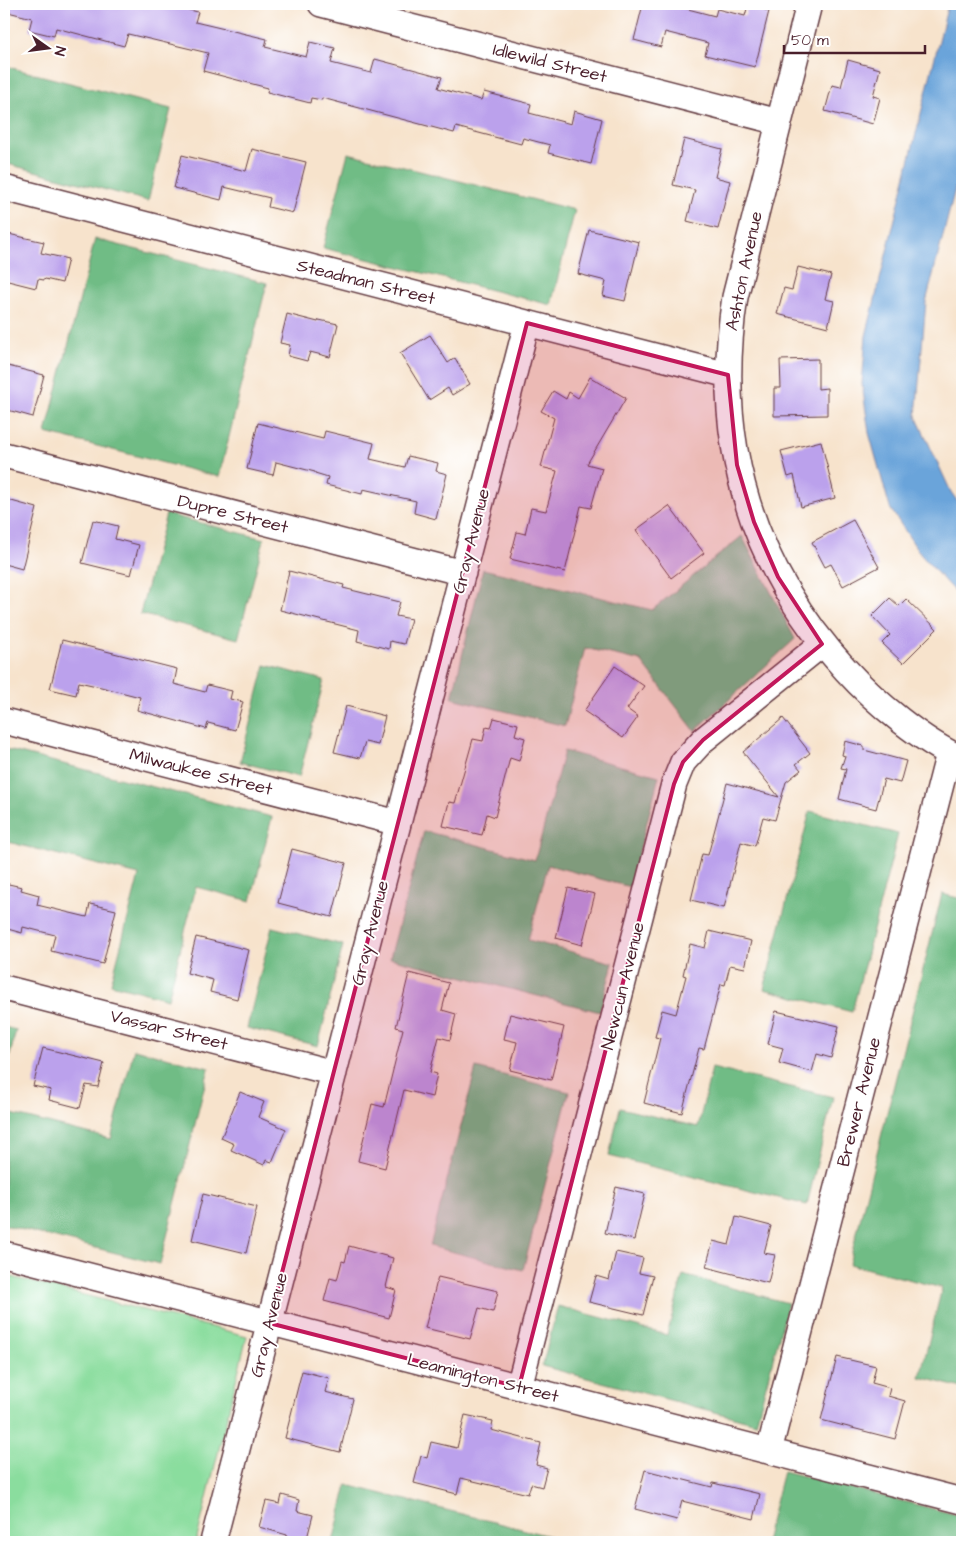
<svg xmlns="http://www.w3.org/2000/svg" width="966" height="1546" font-family="'Architects Daughter',sans-serif">
	<style>
		.green { fill: #8add9e; stroke: #6a7e64 }
		.forest { fill: #6fbc85; stroke: #5c6e58 }
		.water { fill: #6aa4da; stroke: #5a6282 }
		.building { fill: #bba1ec }
		.lines { fill: none; stroke-linecap: round; stroke-linejoin: round }
		.minor-casing { stroke: #643c43; stroke-width: 28 }
		.minor { stroke: #fff; stroke-width: 25 }
		.marked { fill: #c2185b; fill-opacity: 0.2; stroke: #c2185b; stroke-width: 4; stroke-linejoin: round }
		.labels { text-anchor: middle; dominant-baseline: central; stroke-width: 4; stroke-linejoin: round; paint-order: stroke }
		.street-label { font-size: 18px; fill: #4a1f2b; stroke: #fff }
	</style>
	<rect width="100%" height="100%" fill="#fff"/>
	<filter id="ink" filterUnits="userSpaceOnUse"><feTurbulence type="fractalNoise" baseFrequency=".02" numOctaves="2"/><feDisplacementMap in="SourceGraphic" scale="10" xChannelSelector="R" yChannelSelector="G"/><feConvolveMatrix kernelMatrix="1 2 1 2 8 2 1 2 1" color-interpolation-filters="sRGB"/></filter>
	<filter id="wash" filterUnits="userSpaceOnUse"><feTurbulence type="fractalNoise" baseFrequency=".0096" numOctaves="4" result="noise"/><feDisplacementMap in="SourceGraphic" scale="20" xChannelSelector="R" yChannelSelector="G"/><feGaussianBlur stdDeviation="1.12" result="paint"/><feColorMatrix in="noise" values="0 0 0 0 0 0 0 0 0 0 0 0 0 0 0 0 0 1.4 0 .05"/><feComposite in="paint" operator="in"/></filter>
	<g filter="url(#wash)">
		<rect width="100%" height="100%" fill="#f7e3cc"/>
		<path class="green" d="M 4,1275 L 247,1336 L 196,1542 L 4,1542 Z"/>
		<path class="forest" d="M 4,66 L 171,109 L 148,201 L 4,163 Z
			M 348,153 L 575,210 L 551,305 L 323,248 Z
			M 95,239 L 267,283 L 219,477 L 46,433 Z
			M 166,514 L 264,539 L 238,639 L 140,614 Z
			M 742,536 L 795,639 L 695,731 L 641,661 L 585,648 L 565,726 L 452,698 L 483,569 L 652,610 Z
			M 265,665 L 324,680 L 299,777 L 240,762 Z
			M 4,749 L 272,817 L 251,901 L 196,887 L 168,999 L 111,984 L 139,875 L 4,841 Z
			M 564,751 L 659,776 L 630,887 L 548,865 L 528,940 L 613,963 L 600,1012 L 390,958 L 424,831 L 535,860 Z
			M 810,811 L 898,834 L 852,1012 L 764,989 Z
			M 942,894 L 962,899 L 962,1388 L 920,1377 L 942,1288 L 849,1264 Z
			M 272,927 L 343,945 L 318,1046 L 247,1028 Z
			M 4,1027 L 16,1030 L 4,1081 Z
			M 134,1049 L 209,1068 L 160,1264 L 4,1225 L 4,1112 L 111,1139 Z
			M 476,1068 L 569,1092 L 523,1270 L 430,1246 Z
			M 712,1068 L 833,1097 L 807,1205 L 609,1156 L 620,1108 L 698,1127 Z
			M 683,1275 L 788,1303 L 756,1423 L 542,1366 L 558,1306 L 667,1335 Z
			M 783,1471 L 962,1516 L 962,1542 L 765,1542 Z
			M 347,1485 L 573,1542 L 333,1542 Z"/>
		<path class="water" d="M 948,4 L 962,4 L 962,162 L 926,302 L 916,416 L 951,492 L 962,508 L 962,600 L 921,555 L 890,508 L 869,433 L 862,384 L 866,336 Z"/>
		<g id="blocks">
			<path class="building" d="M 4,4 L 164,4 L 198,12 L 195,22 L 267,39 L 265,47 L 306,57 L 310,42 L 335,48 L 331,63 L 371,73 L 375,59 L 442,77 L 438,88 L 481,100 L 484,92 L 531,104 L 529,113 L 571,124 L 574,111 L 602,119 L 591,164 L 548,153 L 550,145 L 523,138 L 521,144 L 456,127 L 454,133 L 322,98 L 322,100 L 311,98 L 310,103 L 267,92 L 268,88 L 203,71 L 208,53 L 128,34 L 124,46 L 56,28 L 54,36 L 29,30 L 32,18 L 4,11 Z
				M 643,4 L 685,4 L 684,8 L 715,16 L 717,9 L 745,16 L 748,5 L 769,11 L 755,67 L 705,55 L 708,43 L 665,32 L 661,47 L 634,40 Z
				M 848,60 L 880,69 L 873,96 L 880,98 L 873,124 L 825,111 L 832,85 L 841,87 Z
				M 684,139 L 722,149 L 715,177 L 730,181 L 718,229 L 687,221 L 695,190 L 673,185 Z
				M 252,149 L 306,162 L 293,213 L 268,207 L 270,198 L 224,187 L 221,200 L 174,188 L 182,155 L 246,171 Z
				M 589,230 L 639,242 L 625,301 L 603,296 L 606,281 L 578,274 Z
				M 4,233 L 44,242 L 41,253 L 68,259 L 62,283 L 45,279 L 44,280 L 38,279 L 36,288 L 4,280 Z
				M 798,267 L 831,275 L 825,299 L 834,301 L 828,327 L 777,314 L 784,288 L 792,290 Z
				M 287,314 L 318,322 L 319,320 L 338,324 L 330,357 L 310,352 L 307,361 L 288,356 L 290,345 L 280,343 Z
				M 430,335 L 448,363 L 455,358 L 470,384 L 452,395 L 448,388 L 429,400 L 400,353 Z
				M 818,359 L 818,389 L 827,388 L 827,415 L 774,416 L 774,388 L 781,388 L 780,360 Z
				M 4,365 L 44,375 L 33,417 L 4,409 Z
				M 590,377 L 626,398 L 587,464 L 602,468 L 591,508 L 581,506 L 565,572 L 510,559 L 517,532 L 525,534 L 531,508 L 546,511 L 557,471 L 541,467 L 554,418 L 541,411 L 553,391 L 566,399 L 569,392 L 578,398 Z
				M 258,423 L 323,439 L 325,431 L 374,443 L 370,459 L 405,467 L 408,456 L 438,463 L 436,471 L 447,474 L 436,519 L 414,513 L 416,501 L 363,489 L 362,494 L 326,485 L 328,477 L 315,473 L 315,472 L 276,462 L 273,475 L 247,469 Z
				M 821,441 L 835,498 L 801,507 L 794,475 L 788,477 L 781,451 Z
				M 4,499 L 37,508 L 22,569 L 4,564 Z
				M 669,506 L 704,553 L 671,578 L 636,530 Z
				M 93,520 L 118,526 L 115,539 L 139,545 L 131,575 L 82,563 Z
				M 853,520 L 879,567 L 843,586 L 831,564 L 825,567 L 812,542 Z
				M 289,571 L 344,585 L 343,588 L 400,602 L 396,616 L 411,619 L 404,644 L 390,641 L 389,649 L 357,641 L 359,630 L 280,610 Z
				M 890,598 L 899,606 L 906,599 L 937,629 L 903,663 L 882,643 L 890,635 L 872,616 Z
				M 62,640 L 177,669 L 174,684 L 205,692 L 207,685 L 232,691 L 230,699 L 243,702 L 235,730 L 208,723 L 206,729 L 137,710 L 140,697 L 101,687 L 79,682 L 76,695 L 50,689 Z
				M 615,666 L 644,686 L 627,709 L 638,717 L 623,738 L 584,711 Z
				M 346,706 L 385,716 L 378,745 L 365,742 L 360,758 L 334,752 Z
				M 494,718 L 518,724 L 515,735 L 525,738 L 519,761 L 510,758 L 495,817 L 487,814 L 482,835 L 443,826 L 449,802 L 455,803 L 473,739 L 483,741 L 486,727 L 491,728 Z
				M 783,718 L 810,753 L 796,764 L 801,770 L 786,782 L 775,820 L 763,817 L 755,846 L 741,842 L 724,908 L 691,900 L 702,854 L 708,855 L 727,783 L 779,797 L 743,752 Z
				M 845,741 L 864,746 L 864,750 L 906,761 L 900,783 L 884,779 L 876,809 L 839,799 L 846,769 L 841,768 L 845,756 L 842,755 Z
				M 292,849 L 346,863 L 332,917 L 278,903 Z
				M 4,883 L 22,887 L 21,890 L 39,895 L 37,905 L 87,917 L 90,904 L 116,910 L 103,964 L 51,951 L 55,935 L 23,927 L 22,933 L 4,928 Z
				M 568,888 L 595,894 L 582,945 L 556,938 Z
				M 709,931 L 751,941 L 745,968 L 730,965 L 725,985 L 721,984 L 704,1049 L 699,1048 L 682,1113 L 644,1103 L 660,1038 L 655,1037 L 662,1010 L 676,1014 L 686,976 L 683,975 L 690,944 L 705,948 Z
				M 196,937 L 249,950 L 237,999 L 210,992 L 213,980 L 187,973 Z
				M 409,973 L 449,983 L 442,1010 L 456,1014 L 450,1040 L 439,1037 L 430,1072 L 437,1074 L 432,1097 L 404,1090 L 385,1168 L 358,1161 L 372,1104 L 384,1107 L 403,1029 L 396,1027 Z
				M 776,1011 L 839,1026 L 831,1058 L 817,1054 L 812,1072 L 779,1063 L 783,1048 L 768,1044 Z
				M 510,1014 L 564,1027 L 551,1080 L 510,1070 L 517,1042 L 504,1039 Z
				M 43,1048 L 104,1063 L 98,1087 L 86,1085 L 80,1108 L 49,1100 L 51,1090 L 33,1086 Z
				M 240,1092 L 264,1102 L 258,1117 L 286,1129 L 272,1162 L 266,1160 L 264,1165 L 231,1150 L 234,1144 L 221,1138 Z
				M 616,1187 L 645,1194 L 634,1240 L 605,1233 Z
				M 203,1194 L 257,1207 L 246,1253 L 192,1240 Z
				M 736,1217 L 771,1226 L 764,1253 L 775,1255 L 768,1283 L 706,1267 L 713,1241 L 729,1245 Z
				M 349,1246 L 393,1258 L 386,1287 L 396,1290 L 389,1318 L 324,1301 L 330,1278 L 337,1280 L 342,1261 L 345,1262 Z
				M 616,1252 L 643,1258 L 639,1273 L 653,1276 L 643,1315 L 589,1302 L 596,1276 L 609,1280 Z
				M 438,1277 L 498,1291 L 493,1312 L 479,1308 L 470,1339 L 425,1328 Z
				M 837,1357 L 876,1366 L 872,1383 L 890,1388 L 888,1396 L 905,1401 L 895,1439 L 821,1420 Z
				M 302,1371 L 329,1378 L 325,1392 L 353,1399 L 340,1452 L 285,1438 Z
				M 465,1415 L 493,1421 L 491,1430 L 541,1443 L 536,1465 L 547,1468 L 542,1487 L 531,1484 L 528,1494 L 461,1478 L 457,1494 L 414,1483 L 421,1456 L 427,1458 L 431,1442 L 457,1448 Z
				M 645,1470 L 712,1487 L 713,1483 L 760,1494 L 754,1519 L 682,1501 L 677,1520 L 635,1509 Z
				M 282,1495 L 299,1500 L 297,1511 L 313,1515 L 306,1542 L 285,1542 L 287,1535 L 259,1527 L 266,1501 L 280,1504 Z"/>
		</g>
	</g>
	<g filter="url(#ink)">
		<use href="#blocks" fill-opacity="0" stroke="#643c43" stroke-width="1"/>
		<g class="lines">
			<g class="minor-casing">
				<path id="minor" d="M 321,4 L 779,122
					M 809,4 L 735,297 C 713,439 748,563 846,670 C 875,702 923,742 962,759
					M 4,188 L 728,375
					M 4,455 L 463,573
					M 4,721 L 398,823
					M 4,988 L 334,1073
					M 4,1254 L 962,1501
					M 519,1387 L 674,784 L 683,762 L 703,740 L 822,644
					M 769,1451 L 949,753
					M 213,1542 L 527,323"/>
			</g>
			<use href="#minor" class="minor"/>
		</g>
	</g>
	<path class="marked" d="M 527,323 L 728,375 L 737,465 L 754,522 L 778,577 L 822,644 L 703,740 L 683,762 L 674,784 L 519,1387 L 269,1323 Z"/>
	<g class="labels">
		<g class="street-label">
			<text transform="translate(550 63) rotate(14)">Idlewild Street</text>
			<text transform="translate(744 271) rotate(-78)">Ashton Avenue</text>
			<text transform="translate(366 282) rotate(14)">Steadman Street</text>
			<text transform="translate(233 514) rotate(14)">Dupre Street</text>
			<text transform="translate(471 541) rotate(-76)">Gray Avenue</text>
			<text transform="translate(201 772) rotate(14)">Milwaukee Street</text>
			<text transform="translate(370 933) rotate(-76)">Gray Avenue</text>
			<text transform="translate(623 986) rotate(-76)">Newcun Avenue</text>
			<text transform="translate(169 1030) rotate(14)">Vassar Street</text>
			<text transform="translate(859 1102) rotate(-76)">Brewer Avenue</text>
			<text transform="translate(269 1325) rotate(-76)">Gray Avenue</text>
			<text transform="translate(483 1378) rotate(14)">Leamington Street</text>
		</g>
	</g>
	<rect width="966" height="1546" fill="none" stroke="#fff" stroke-width="20"/>
	<g transform="translate(48 48) rotate(104)" stroke="#ffffff" stroke-width="4" paint-order="stroke">
	<path d="M0-4L9 19L0 12L-9 19Z" fill="#4a1f2b"/>
	<text y="-8" font-size="14" font-weight="bold" text-anchor="middle" fill="#4a1f2b">N</text>
	</g>
	<path d="M784 45v8h141v-8" fill="none" stroke="#4a1f2b" stroke-width="2.5"/>
	<text x="791" y="45" font-size="15" fill="#4a1f2b" stroke="#ffffff" stroke-width="4" paint-order="stroke">50 m</text>
</svg>
